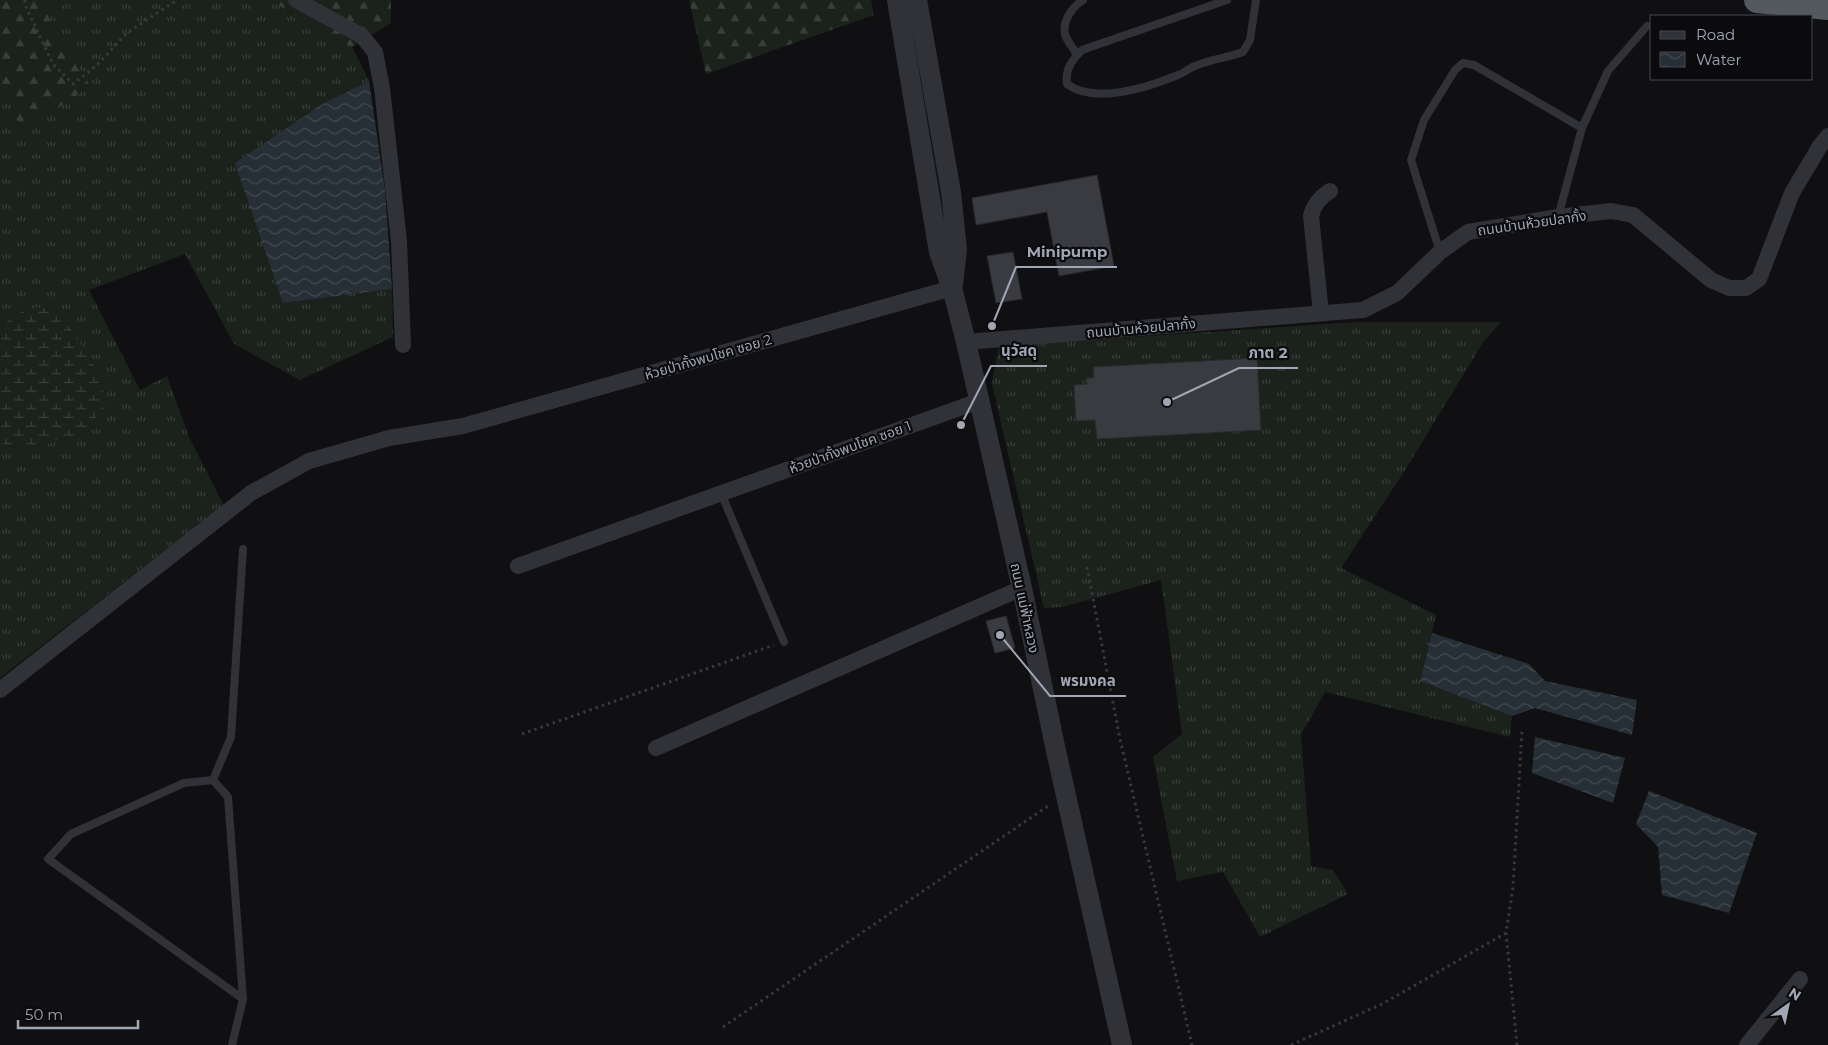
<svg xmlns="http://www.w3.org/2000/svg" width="1828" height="1045" font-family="Montserrat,'Noto Sans Thai',sans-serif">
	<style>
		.grass { fill: url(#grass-tufts) }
		.forest { fill: url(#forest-firs) }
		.wetland { fill: url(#wetland-marsh) }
		.water { fill: url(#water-waves) }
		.building { fill: #3a3b40; stroke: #2a2a2e }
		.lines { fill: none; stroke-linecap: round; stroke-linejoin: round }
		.path { stroke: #37393e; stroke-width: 3; stroke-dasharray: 2.5 4; stroke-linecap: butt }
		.service { stroke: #313237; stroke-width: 8 }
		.minor { stroke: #313237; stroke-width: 16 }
		.tertiary { stroke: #313237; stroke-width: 20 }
		.trunk { stroke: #54585f; stroke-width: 26 }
		.labels { text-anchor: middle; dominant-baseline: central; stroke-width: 4.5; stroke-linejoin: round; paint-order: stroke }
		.street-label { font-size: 14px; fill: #a0a6b4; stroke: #0b0b0d }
		.leader { fill: none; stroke: #a0a6b4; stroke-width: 2 }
		.callout-dot { fill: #a0a6b4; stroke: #0b0b0d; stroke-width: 2 }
		.callout-label { font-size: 15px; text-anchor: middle; font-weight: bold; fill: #a0a6b4; stroke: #0b0b0d; stroke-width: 4.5; stroke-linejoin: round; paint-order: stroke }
	</style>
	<defs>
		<pattern id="grass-tufts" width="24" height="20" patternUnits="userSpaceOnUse" patternTransform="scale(1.25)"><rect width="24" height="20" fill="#1a221b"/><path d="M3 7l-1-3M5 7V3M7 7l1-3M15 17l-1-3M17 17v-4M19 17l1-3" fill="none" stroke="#383f3a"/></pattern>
		<pattern id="forest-firs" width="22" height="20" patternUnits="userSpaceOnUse" patternTransform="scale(1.25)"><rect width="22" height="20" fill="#1a221b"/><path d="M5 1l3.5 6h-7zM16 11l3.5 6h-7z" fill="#383f3a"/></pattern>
		<pattern id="wetland-marsh" width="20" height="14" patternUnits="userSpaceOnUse" patternTransform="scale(1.25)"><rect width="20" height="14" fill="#1a221b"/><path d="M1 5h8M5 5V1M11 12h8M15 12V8" fill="none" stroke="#383f3a"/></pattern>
		<pattern id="water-waves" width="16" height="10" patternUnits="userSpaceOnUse" patternTransform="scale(1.25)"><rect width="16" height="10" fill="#262f36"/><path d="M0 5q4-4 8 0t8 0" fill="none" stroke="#424a51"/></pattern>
	</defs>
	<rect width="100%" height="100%" fill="#101012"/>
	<path class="grass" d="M 41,0 L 269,0 L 352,47 L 369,81 L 324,103 L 283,303 L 392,289 L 393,337 L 300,380 L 234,344 L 185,254 L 89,290 L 140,390 L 167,376 L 189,437 L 225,508 L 169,547 L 0,678 L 0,441 L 5,446 L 29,449 L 80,434 L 106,405 L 26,309 L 0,326 L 0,86 L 8,96 L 19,127 C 46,115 68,105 89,84 L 51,22 Z
		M 1356,322 L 1501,322 L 1484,341 L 1407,467 L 1341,568 L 1436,615 L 1420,681 L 1512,716 L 1510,737 L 1325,692 L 1301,735 L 1311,866 L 1333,870 L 1348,894 L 1260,937 L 1223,872 L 1177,881 L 1153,757 L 1182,734 L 1161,580 L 1062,607 L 1044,608 L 992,384 L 999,346 Z"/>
	<path class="forest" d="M 0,0 L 41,0 L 51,22 L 89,84 C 68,105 46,115 19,127 L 8,96 L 0,86 Z
		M 269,0 L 391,0 L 391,23 L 352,47 Z
		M 689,0 L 871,0 L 874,15 L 706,74 Z"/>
	<path class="wetland" d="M 43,307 L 62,318 L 77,337 L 100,376 L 106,406 L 80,434 L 29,449 L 5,446 L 0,441 L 0,326 L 26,309 Z"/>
	<path class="water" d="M 369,81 L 385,190 L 392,289 L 283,303 L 235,163 L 324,103 Z
		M 1432,633 L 1529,664 L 1545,681 L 1637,700 L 1632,735 L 1535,708 L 1512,716 L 1420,681 Z
		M 1535,737 L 1625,758 L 1613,803 L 1532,773 Z
		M 1649,791 L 1757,833 L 1729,913 L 1662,895 L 1658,847 L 1636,824 Z"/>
	<path class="building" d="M 1097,175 L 1114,266 L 1059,276 L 1047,212 L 976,225 L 972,198 Z
		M 1013,252 L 1022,299 L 996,303 L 987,256 Z
		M 1257,358 L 1261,430 L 1097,439 L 1095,420 L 1076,421 L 1074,385 L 1087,384 L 1087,378 L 1094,378 L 1093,367 Z
		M 1006,616 L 1015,648 L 995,653 L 986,621 Z"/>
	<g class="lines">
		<path class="path" d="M 25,0 L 25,5 L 53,64 L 73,84 L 97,65 L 127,33 L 177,0
			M 1087,567 L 1120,739 L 1192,1045
			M 522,734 L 774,645
			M 723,1027 L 1051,804
			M 1291,1045 L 1384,1003 L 1506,933
			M 1517,1045 L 1506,933 L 1513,887 L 1522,730"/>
		<path class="service" d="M 1227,0 L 1082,50 C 1072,60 1065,69 1067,84 C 1095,105 1149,87 1178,75 C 1184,73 1189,68 1195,66 C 1210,59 1227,58 1243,52 L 1250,40 L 1256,0
			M 1077,55 C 1074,49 1066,40 1065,34 C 1062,21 1073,6 1083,0
			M 1558,217 L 1582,128 L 1608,71 L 1647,26
			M 1440,252 L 1411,160 L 1424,120 L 1455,70 L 1463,63 L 1474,65 L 1582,128
			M 721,493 L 784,642
			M 213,780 L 231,737 L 243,549
			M 232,1045 L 243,999 L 228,797 L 213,780 L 184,783 L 71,834 L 48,859 L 243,999"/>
		<path class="minor" d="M 296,0 L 362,36 L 375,52 L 382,88 L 399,241 L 403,345
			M 1321,313 L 1311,216 C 1314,204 1320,197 1330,191
			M 966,342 L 1363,310 L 1397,293 L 1440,252 L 1468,232 L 1558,217 L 1611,211 L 1633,215 L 1711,280 L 1729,288 L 1746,288 L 1759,279 L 1792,193 L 1820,146 L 1828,136
			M 518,566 L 979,401
			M 0,690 L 251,493 L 309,461 L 389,438 L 463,426 L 952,288
			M 656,748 L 1022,588
			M 1747,1045 L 1800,979"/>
		<path class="tertiary" d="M 897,0 L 939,252 L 952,288 L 966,342 L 1022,588 L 1056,751 L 1122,1045
			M 917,0 L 951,192 L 957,249 L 953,285"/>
		<path class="trunk" d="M 1757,0 L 1828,7"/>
	</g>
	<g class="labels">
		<g class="street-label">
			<text transform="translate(1532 223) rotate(-8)">ถนนบ้านห้วยปลากั้ง</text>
			<text transform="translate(1141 328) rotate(-5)">ถนนบ้านห้วยปลากั้ง</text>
			<text transform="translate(708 357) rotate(-16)">ห้วยป่ากั้งพบโชค ซอย 2</text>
			<text transform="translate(850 447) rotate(-20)">ห้วยป่ากั้งพบโชค ซอย 1</text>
			<text transform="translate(1025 608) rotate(78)">ถนน แม่ฟ้าหลวง</text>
		</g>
	</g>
	<path class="leader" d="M992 326L1016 267H1117M961 425L991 366H1047M1167 402L1239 368H1298M1000 635L1050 696H1126"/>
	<g class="callout-dot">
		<circle cx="992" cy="326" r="5"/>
		<circle cx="961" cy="425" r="5"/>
		<circle cx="1167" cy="402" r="5"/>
		<circle cx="1000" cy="635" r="5"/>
	</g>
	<g class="callout-label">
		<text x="1067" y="257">Minipump</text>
		<text x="1019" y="356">นุวัสดุ</text>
		<text x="1268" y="358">ภาต 2</text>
		<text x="1088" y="686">พรมงคล</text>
	</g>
	<rect x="1650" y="15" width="162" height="65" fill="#0b0b0d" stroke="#474950"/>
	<rect x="1660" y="31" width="25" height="8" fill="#313237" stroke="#474950"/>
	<text x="1696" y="40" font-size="15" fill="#a0a6b4">Road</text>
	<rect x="1660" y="52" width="25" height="15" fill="url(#water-waves)" stroke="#474950"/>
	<text x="1696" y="65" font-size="15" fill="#a0a6b4">Water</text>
	<g transform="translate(1788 1005) rotate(33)" stroke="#0b0b0d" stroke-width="4" paint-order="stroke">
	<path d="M0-4L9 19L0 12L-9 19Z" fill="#a0a6b4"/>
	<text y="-8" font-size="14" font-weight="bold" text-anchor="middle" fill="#a0a6b4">N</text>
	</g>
	<path d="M18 1020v8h120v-8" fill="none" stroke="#a0a6b4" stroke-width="2.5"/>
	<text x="25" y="1020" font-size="15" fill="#a0a6b4" stroke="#0b0b0d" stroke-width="4" paint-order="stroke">50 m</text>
</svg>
